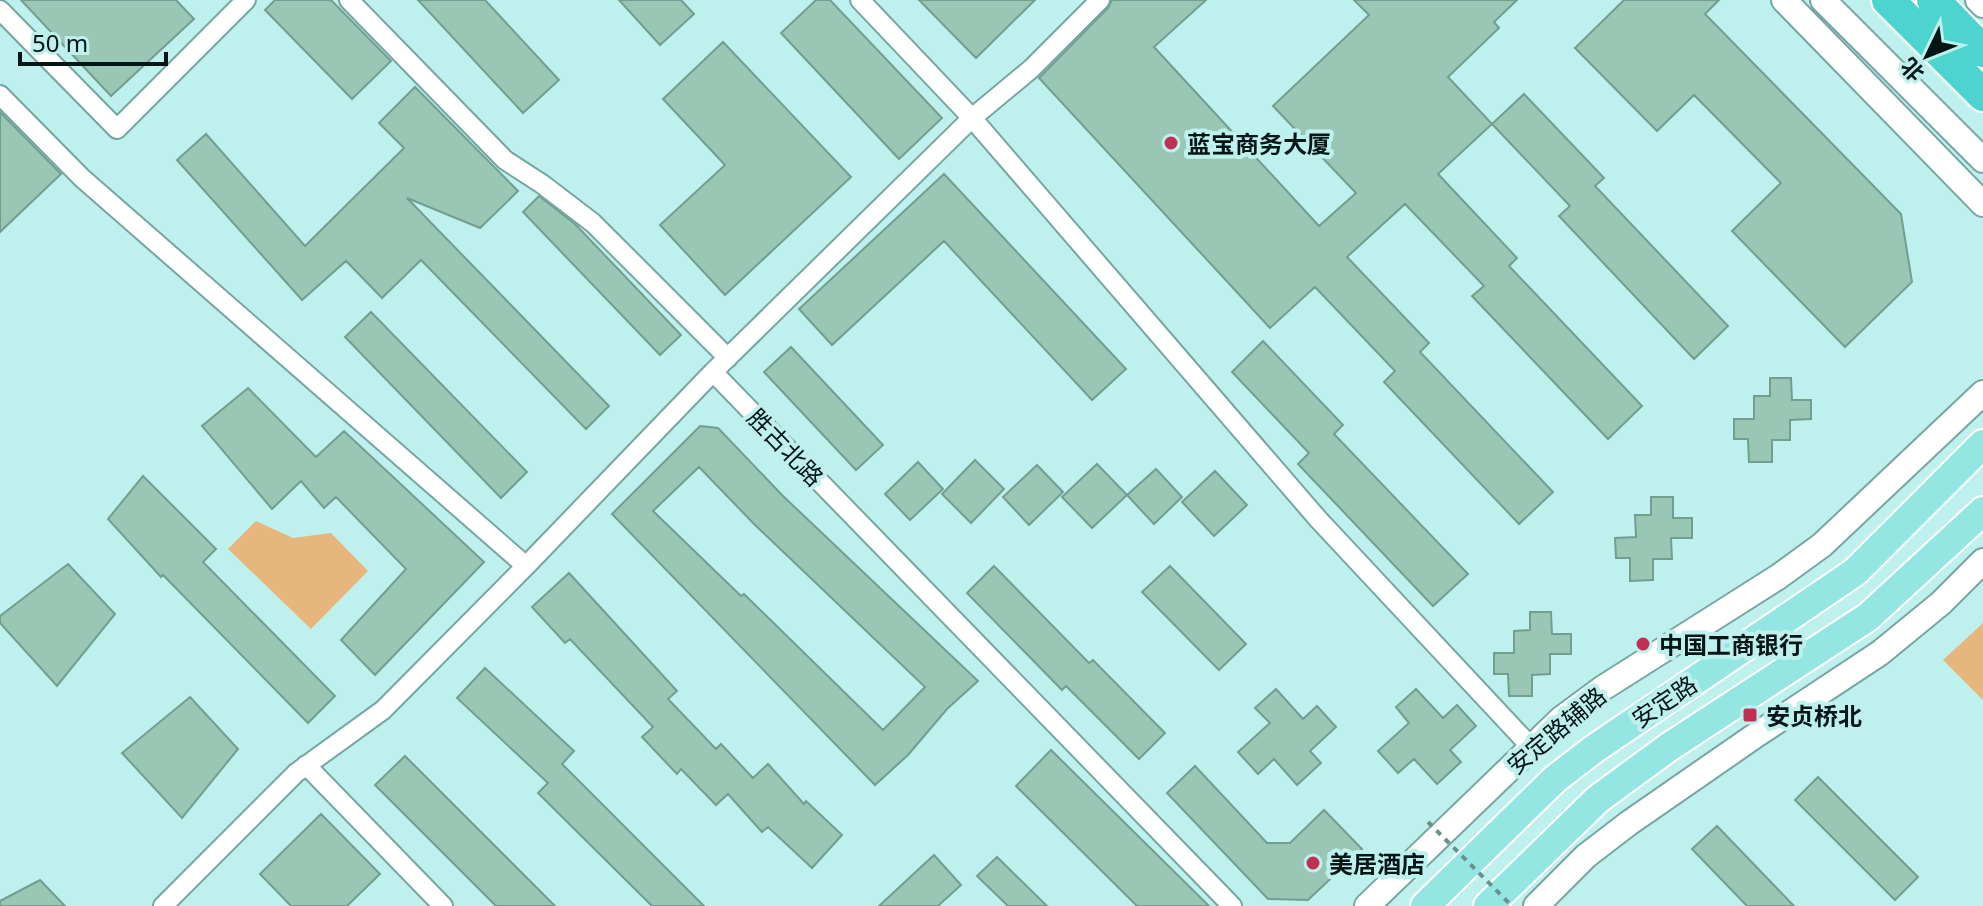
<svg xmlns="http://www.w3.org/2000/svg" width="1983" height="906" font-family="'Noto Sans','Noto Sans SC',sans-serif">
	<style>
		.green { fill: #e7b67c }
		.building { fill: #9ac6b6; stroke: #739e8f; stroke-width: 2; fill-rule: evenodd }
		.lines { fill: none; stroke-linecap: round; stroke-linejoin: round }
		.street-casing { stroke: #76a6a3; stroke-width: 22 }
		.secondary-casing { stroke: #76a6a3; stroke-width: 28 }
		.primary-casing { stroke: #fff; stroke-width: 32 }
		.highway-casing { stroke: #fff; stroke-width: 36 }
		.street { stroke: #fff; stroke-width: 18 }
		.secondary { stroke: #fff; stroke-width: 24 }
		.primary { stroke: #94e6e2; stroke-width: 28 }
		.highway { stroke: #4cd5cf; stroke-width: 32 }
		.path-bridge { stroke: #6a8f8c; stroke-width: 4; stroke-dasharray: 6 6; stroke-linecap: butt }
		.poi-dot { fill: #c03055; stroke: #bef1ed; stroke-width: 3 }
		.labels { text-anchor: middle; dominant-baseline: central; stroke-width: 8; stroke-linejoin: round; paint-order: stroke }
		.poi-label { font-size: 24px; font-weight: bold; fill: #031514; stroke: #bef1ed; text-anchor: start }
		.street-label { font-size: 24px; fill: #031514; stroke: #bef1ed }
	</style>
	<rect width="100%" height="100%" fill="#bef1ed"/>
	<path class="green" d="M 256,521 L 293,538 L 331,533 L 368,571 L 311,629 L 228,549 Z
		M 1983,623 L 1983,700 L 1943,660 Z"/>
	<path class="building" d="M 21,0 L 176,0 L 194,19 L 111,96 Z
		M 275,0 L 331,0 L 391,61 L 352,99 L 265,10 Z
		M 418,0 L 485,0 L 559,80 L 523,113 Z
		M 619,0 L 681,0 L 694,14 L 660,45 Z
		M 816,0 L 830,0 L 942,118 L 899,159 L 781,33 Z
		M 919,0 L 1035,0 L 976,58 Z
		M 1112,0 L 1206,0 L 1154,47 L 1319,226 L 1356,193 L 1273,106 L 1369,15 L 1354,0 L 1517,0 L 1494,22 L 1499,28 L 1448,77 L 1492,124 L 1438,174 L 1517,258 L 1509,266 L 1642,406 L 1608,439 L 1472,296 L 1484,286 L 1405,204 L 1347,257 L 1429,343 L 1420,352 L 1553,492 L 1519,524 L 1384,382 L 1395,371 L 1315,287 L 1270,328 L 1039,78 L 1108,8 Z
		M 1624,0 L 1719,0 L 1705,14 L 1901,214 L 1912,282 L 1845,347 L 1732,231 L 1781,183 L 1694,95 L 1657,131 L 1575,48 Z
		M 723,42 L 851,177 L 725,295 L 660,225 L 725,165 L 663,99 Z
		M 415,87 L 518,191 L 480,228 L 407,198 L 609,406 L 586,429 L 421,260 L 382,298 L 346,261 L 302,300 L 177,160 L 206,134 L 305,246 L 404,148 L 379,123 Z
		M 1524,94 L 1604,178 L 1595,186 L 1728,326 L 1694,359 L 1559,216 L 1570,206 L 1492,124 Z
		M 0,112 L 61,174 L 0,232 Z
		M 944,174 L 1126,369 L 1092,400 L 944,241 L 832,345 L 799,309 Z
		M 539,196 L 575,224 L 681,335 L 660,355 L 523,212 Z
		M 371,312 L 527,472 L 501,498 L 345,337 Z
		M 1263,341 L 1343,425 L 1334,434 L 1468,574 L 1433,606 L 1298,464 L 1309,453 L 1232,372 Z
		M 791,347 L 883,445 L 856,470 L 764,372 Z
		M 1770,378 L 1791,378 L 1792,400 L 1811,400 L 1811,419 L 1790,420 L 1790,440 L 1772,440 L 1772,462 L 1749,462 L 1748,439 L 1734,439 L 1734,419 L 1754,419 L 1754,396 L 1770,396 Z
		M 248,388 L 316,457 L 344,431 L 484,562 L 375,675 L 341,640 L 406,569 L 336,497 L 324,508 L 301,481 L 272,509 L 202,426 Z
		M 700,426 L 718,428 L 783,496 L 978,681 L 947,709 L 908,755 L 875,785 L 612,514 ZM 699,467 L 754,524 L 925,687 L 883,730 L 744,594 L 741,596 L 653,511 Z
		M 975,460 L 1004,489 L 971,523 L 942,494 Z
		M 918,462 L 943,489 L 910,520 L 885,494 Z
		M 1097,464 L 1127,495 L 1092,528 L 1062,497 Z
		M 1037,465 L 1063,492 L 1029,525 L 1003,497 Z
		M 1156,469 L 1182,497 L 1154,524 L 1127,495 Z
		M 1215,471 L 1247,505 L 1214,536 L 1182,502 Z
		M 143,476 L 216,549 L 203,562 L 335,696 L 308,723 L 163,575 L 161,577 L 108,519 Z
		M 1651,497 L 1673,497 L 1673,518 L 1692,518 L 1692,538 L 1671,538 L 1672,559 L 1653,559 L 1653,580 L 1630,581 L 1630,558 L 1616,558 L 1615,538 L 1636,537 L 1635,515 L 1651,515 Z
		M 68,564 L 115,614 L 57,686 L 0,623 L 0,616 Z
		M 994,566 L 1089,663 L 1093,660 L 1165,733 L 1139,759 L 1066,686 L 1062,690 L 967,593 Z
		M 1170,566 L 1246,644 L 1219,670 L 1142,592 Z
		M 569,573 L 677,691 L 668,699 L 716,749 L 721,744 L 753,778 L 768,764 L 804,804 L 806,801 L 842,835 L 812,868 L 768,827 L 762,832 L 728,794 L 716,805 L 681,769 L 677,774 L 642,737 L 653,727 L 570,639 L 565,643 L 532,607 Z
		M 1530,612 L 1551,612 L 1552,634 L 1571,634 L 1571,654 L 1550,654 L 1550,674 L 1532,675 L 1532,696 L 1509,696 L 1508,674 L 1494,674 L 1494,653 L 1514,653 L 1514,631 L 1530,630 Z
		M 485,668 L 574,751 L 562,764 L 704,906 L 652,906 L 538,793 L 548,783 L 457,698 Z
		M 1276,689 L 1303,719 L 1317,706 L 1336,727 L 1310,751 L 1321,763 L 1297,785 L 1274,759 L 1258,774 L 1238,752 L 1270,723 L 1255,708 Z
		M 1416,689 L 1443,718 L 1457,705 L 1476,726 L 1450,750 L 1461,762 L 1437,784 L 1414,759 L 1398,773 L 1378,751 L 1409,723 L 1396,707 Z
		M 190,697 L 238,749 L 182,818 L 122,753 Z
		M 1051,750 L 1209,906 L 1137,906 L 1016,786 Z
		M 405,756 L 555,906 L 496,906 L 375,785 Z
		M 1195,766 L 1267,843 L 1290,843 L 1324,810 L 1362,849 L 1308,900 L 1268,899 L 1167,793 Z
		M 1818,777 L 1918,877 L 1895,900 L 1795,800 Z
		M 321,814 L 380,874 L 347,906 L 291,906 L 260,874 Z
		M 1717,826 L 1794,906 L 1747,906 L 1692,849 Z
		M 934,855 L 961,885 L 938,906 L 879,906 Z
		M 997,857 L 1047,906 L 1008,906 L 977,876 Z
		M 40,880 L 65,906 L 0,906 L 0,901 Z"/>
	<g class="lines">
		<g class="street-casing">
			<path id="street" d="M 349,0 L 505,160 L 542,184 L 593,223 L 728,358
				M 860,0 L 972,118 L 1318,519 L 1531,747
				M 1100,0 L 1031,69 L 972,118 L 713,372 L 1232,906
				M 0,10 L 117,129 L 246,0
				M 0,95 L 82,178 L 526,566 L 713,372
				M 306,765 L 443,906
				M 163,906 L 296,773 L 383,710 L 526,566"/>
		</g>
		<g class="secondary-casing">
			<path id="secondary" d="M 1784,0 L 1983,204
				M 1823,0 L 1983,160
				M 1978,0 L 1983,5
				M 1367,906 L 1561,719 L 1603,688 L 1778,577 L 1822,545 L 1983,393
				M 1536,906 L 1586,856 L 1629,823 L 1756,735 L 1880,653 L 1941,603 L 1983,561"/>
		</g>
		<g class="primary-casing">
			<path id="primary" d="M 1425,906 L 1555,779 L 1594,749 L 1855,572 L 1983,444
				M 1488,906 L 1598,799 L 1669,747 L 1868,617 L 1983,511"/>
		</g>
		<g class="highway-casing">
			<path id="highway" d="M 1888,0 L 1983,95
				M 1933,0 L 1983,51"/>
		</g>
		<use href="#street" class="street"/>
		<use href="#secondary" class="secondary"/>
		<use href="#primary" class="primary"/>
		<use href="#highway" class="highway"/>
		<path class="path-bridge" d="M 1428,822 L 1512,906"/>
	</g>
	<g class="poi-dot">
		<circle cx="1171" cy="143" r="8"/>
		<circle cx="1643" cy="644" r="8"/>
		<rect x="1742" y="707" width="16" height="16" rx="4"/>
		<circle cx="1313" cy="863" r="8"/>
	</g>
	<g class="labels">
		<g class="poi-label">
			<text x="1187" y="143">蓝宝商务大厦</text>
			<text x="1659" y="644">中国工商银行</text>
			<text x="1766" y="715">安贞桥北</text>
			<text x="1329" y="863">美居酒店</text>
		</g>
		<g class="street-label">
			<text transform="translate(786 447) rotate(46)">胜古北路</text>
			<text transform="translate(1664 701) rotate(-34)">安定路</text>
			<text transform="translate(1556 730) rotate(-40)">安定路辅路</text>
		</g>
	</g>
	<g transform="translate(1927 56) rotate(227)" stroke="#bef1ed" stroke-width="6" paint-order="stroke">
	<path d="M0-6L14 30L0 20L-14 30Z" fill="#031514"/>
	<text y="-12" font-size="22" font-weight="bold" text-anchor="middle" fill="#031514">北</text>
	</g>
	<path d="M20 52v12h146v-12" fill="none" stroke="#031514" stroke-width="4"/>
	<text x="32" y="52" font-size="24" fill="#031514" stroke="#bef1ed" stroke-width="6" paint-order="stroke">50 m</text>
</svg>
